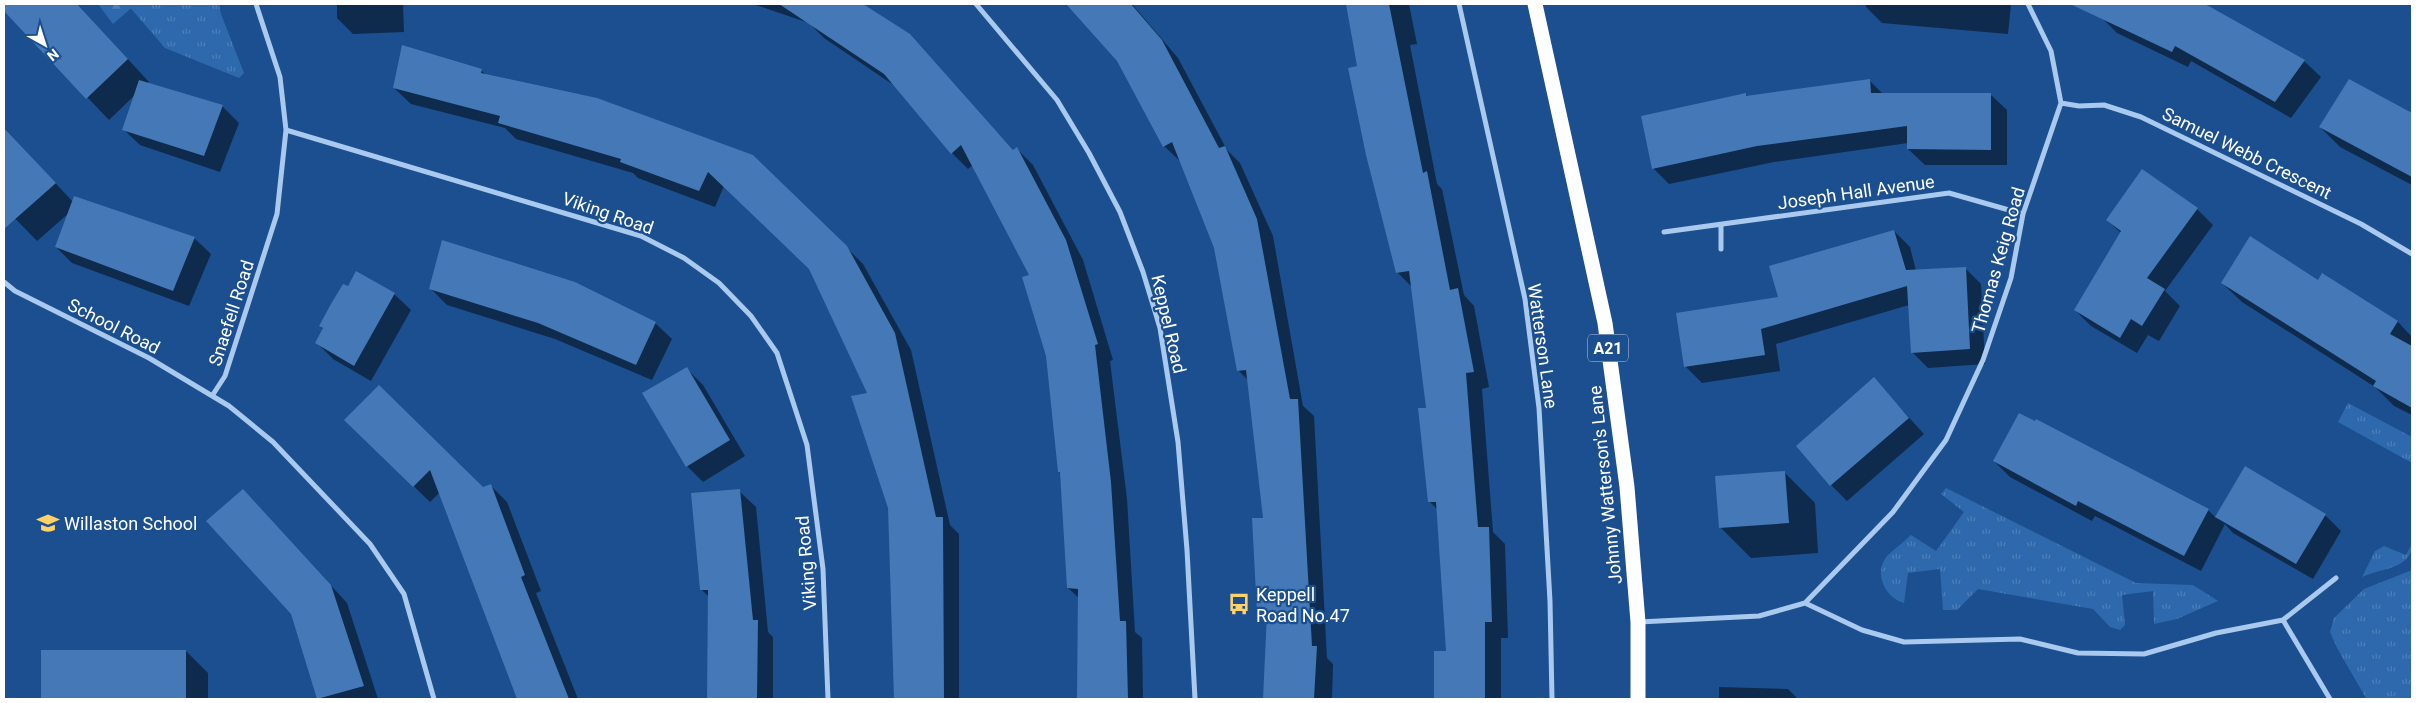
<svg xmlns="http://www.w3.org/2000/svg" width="2416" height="703" font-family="Roboto,sans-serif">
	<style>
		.grass { fill: url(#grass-tufts) }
		.forest { fill: url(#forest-firs) }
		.shadow { fill: #0007 }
		.building { fill: #4478b7 }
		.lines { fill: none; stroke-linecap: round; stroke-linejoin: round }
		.street { stroke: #a9c9ee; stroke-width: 5 }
		.highway { stroke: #fff; stroke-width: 15 }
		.labels { text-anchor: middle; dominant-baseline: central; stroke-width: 4.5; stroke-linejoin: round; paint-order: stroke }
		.shield { fill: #1b4f8f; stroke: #bbcadd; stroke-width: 1 }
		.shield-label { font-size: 16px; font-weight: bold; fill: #fff }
		.street-label { font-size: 18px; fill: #fff; stroke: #1b4f8f }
		.poi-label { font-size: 18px; fill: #fff; stroke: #1b4f8f; text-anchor: start }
	</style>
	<defs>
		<pattern id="grass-tufts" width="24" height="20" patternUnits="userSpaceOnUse" patternTransform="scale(1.25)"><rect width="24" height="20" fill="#2e69ad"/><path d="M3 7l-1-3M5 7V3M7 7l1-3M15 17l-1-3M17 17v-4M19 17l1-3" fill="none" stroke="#4d80b9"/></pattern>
		<pattern id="forest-firs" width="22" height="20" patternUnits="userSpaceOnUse" patternTransform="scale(1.25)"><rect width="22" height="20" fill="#2e69ad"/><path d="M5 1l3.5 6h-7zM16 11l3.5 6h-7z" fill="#4d80b9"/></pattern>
	</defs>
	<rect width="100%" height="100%" fill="#1b4f8f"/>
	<path class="grass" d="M 127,4 L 219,4 L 221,14 L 244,73 L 239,78 L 165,48 Z
		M 2348,403 L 2412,437 L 2412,463 L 2338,422 Z
		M 1946,488 L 2136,583 L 2193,585 L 2218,601 L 2177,619 L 2154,624 L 2153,591 L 2122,595 L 2125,625 L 2120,630 L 2110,627 L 2093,609 L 1978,589 L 1957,610 L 1943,610 L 1940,569 L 1908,573 L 1904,603 C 1885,598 1873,573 1887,556 C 1894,549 1904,542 1911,535 L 1936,551 L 1964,512 L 1941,494 Z
		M 2412,544 C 2412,569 2381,568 2362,577 L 2375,551 L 2384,546 L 2406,555 Z
		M 2412,570 L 2412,699 L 2365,699 L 2366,698 L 2337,648 L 2330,632 L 2334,618 L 2364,589 Z"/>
	<path class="forest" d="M 98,4 L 136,4 L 113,24 Z"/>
	<path class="shadow" d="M 4,4 L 77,4 L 149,82 L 147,84 L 222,106 L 239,123 L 220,172 L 140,145 L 123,129 L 136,94 L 109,120 L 4,10 Z
		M 337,4 L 403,4 L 404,32 L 353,34 L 337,18 Z
		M 753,4 L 860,4 L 909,35 L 1014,151 L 1017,149 L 1033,165 L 1083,260 L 1113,360 L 1110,361 L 1127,499 L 1135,632 L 1142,638 L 1143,699 L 1078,699 L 1079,598 L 1068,588 L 1061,474 L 1059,472 L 1047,356 L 1031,276 L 973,165 L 968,169 L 952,153 L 895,86 L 824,38 L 809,23 Z
		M 1068,4 L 1132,4 L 1178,58 L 1227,150 L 1240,163 L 1273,236 L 1303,406 L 1314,416 L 1327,658 L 1333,664 L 1332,699 L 1264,699 L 1268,622 L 1258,612 L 1265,519 L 1248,380 L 1238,370 L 1215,248 L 1181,162 L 1164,146 L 1118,60 Z
		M 1348,4 L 1409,4 L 1417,44 L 1410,45 L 1437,184 L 1442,189 L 1464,295 L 1474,306 L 1489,387 L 1482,389 L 1493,532 L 1505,544 L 1508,638 L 1501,638 L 1501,699 L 1435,699 L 1435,652 L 1448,652 L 1437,509 L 1429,501 L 1428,409 L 1412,287 L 1397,272 Z
		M 1856,4 L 2011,4 L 2008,34 L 1882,23 L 1866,7 L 1866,4 Z
		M 2107,4 L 2193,4 L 2205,10 L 2207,6 L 2304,61 L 2321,77 L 2291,118 L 2191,61 L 2188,67 L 2117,33 L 2101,17 Z
		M 481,70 L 486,75 L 596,99 L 846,247 L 863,264 L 911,350 L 950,525 L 959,534 L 959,699 L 895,699 L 889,508 L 868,394 L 810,269 L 724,186 L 715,207 L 638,178 L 633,173 L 516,139 L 505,128 L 411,104 L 394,88 Z
		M 1869,80 L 1883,94 L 1990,94 L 2007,110 L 2007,165 L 1925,165 L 1908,149 L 1908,143 L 1774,162 L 1669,184 L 1653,168 L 1745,94 L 1748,97 Z
		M 2349,81 L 2412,114 L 2412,185 L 2340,147 L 2320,127 Z
		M 4,128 L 73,202 L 194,238 L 211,254 L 189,306 L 72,263 L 56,247 L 69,213 L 37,241 L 4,207 Z
		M 2197,209 L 2213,225 L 2165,291 L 2180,306 L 2159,341 L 2148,335 L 2137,353 L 2091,326 L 2075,310 L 2121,233 L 2107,220 Z
		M 1894,231 L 1910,247 L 1916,271 L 1965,268 L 1981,284 L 1985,364 L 1928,368 L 1912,352 L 1909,305 L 1776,344 L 1780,371 L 1702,383 L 1686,367 L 1780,298 Z
		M 357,273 L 394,294 L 411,310 L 371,381 L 333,359 L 317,343 L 324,330 L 320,326 Z
		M 2323,275 L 2398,322 L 2412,337 L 2412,415 L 2394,406 L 2375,387 L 2242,302 L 2222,283 L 2319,281 Z
		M 431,289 L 655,323 L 672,339 L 652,380 L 555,339 L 447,305 Z
		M 687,369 L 703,385 L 745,456 L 703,482 L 687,466 Z
		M 1874,379 L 1924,434 L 1847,501 L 1831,485 Z
		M 2036,423 L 2208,510 L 2216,518 L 2245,468 L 2325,515 L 2341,531 L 2313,579 L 2233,533 L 2225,524 L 2201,571 L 2095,516 L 2092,521 L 2010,477 L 1994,461 Z
		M 362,436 L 483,489 L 491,486 L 507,502 L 541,591 L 536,593 L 578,699 L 519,699 L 440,492 L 430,502 Z
		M 1784,472 L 1815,503 L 1818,553 L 1751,558 L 1720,527 Z
		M 739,491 L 756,507 L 768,632 L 773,637 L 773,699 L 708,699 L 709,597 L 701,589 Z
		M 259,507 L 347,603 L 378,699 L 318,699 Z
		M 42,651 L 186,651 L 208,673 L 208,699 L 42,699 Z
		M 1719,687 L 1788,689 L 1798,699 L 1719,699 Z"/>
	<path class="building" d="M 4,4 L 77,4 L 128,59 L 86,99 L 4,11 Z
		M 779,4 L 863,4 L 910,34 L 1013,150 L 1017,147 L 1066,240 L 1098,344 L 1095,345 L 1111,482 L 1120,621 L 1126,621 L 1128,699 L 1077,699 L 1078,589 L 1067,588 L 1060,472 L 1058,472 L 1046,356 L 1022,277 L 1029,275 L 961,145 L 951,154 L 884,74 Z
		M 1066,4 L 1131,4 L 1162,40 L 1219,148 L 1225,146 L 1257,219 L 1290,399 L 1298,399 L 1312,646 L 1317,646 L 1314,699 L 1263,699 L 1267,613 L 1257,613 L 1252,518 L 1263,518 L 1246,370 L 1237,371 L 1214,248 L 1172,142 L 1163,147 L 1117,61 Z
		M 1346,4 L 1389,4 L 1423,173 L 1427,171 L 1450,290 L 1458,288 L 1474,372 L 1466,373 L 1478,527 L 1489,527 L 1492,622 L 1485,622 L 1485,699 L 1434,699 L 1434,651 L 1446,651 L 1436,502 L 1428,502 L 1418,408 L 1426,408 L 1409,271 L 1396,273 L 1366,155 L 1348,68 L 1357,66 Z
		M 2070,4 L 2205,4 L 2305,60 L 2275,102 L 2175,46 L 2172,52 Z
		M 402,45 L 482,69 L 481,73 L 597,98 L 753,155 L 847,246 L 895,333 L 936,517 L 943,517 L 944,699 L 894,699 L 888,508 L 851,396 L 867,393 L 809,269 L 708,172 L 699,191 L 620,162 L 621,159 L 498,123 L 500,116 L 393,88 Z
		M 1870,79 L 1871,93 L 1991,93 L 1991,150 L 1907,149 L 1907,126 L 1757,146 L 1652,169 L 1641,116 L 1746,93 L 1746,96 Z
		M 2349,79 L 2412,113 L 2412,177 L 2319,127 Z
		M 139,80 L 223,105 L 204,156 L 122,130 Z
		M 4,128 L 56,183 L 4,229 Z
		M 2142,169 L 2198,208 L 2147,278 L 2165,289 L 2142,326 L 2131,319 L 2120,338 L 2074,310 L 2121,231 L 2106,220 Z
		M 74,196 L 195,237 L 173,291 L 55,247 Z
		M 1894,230 L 1906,270 L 1966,267 L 1970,349 L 1911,353 L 1907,286 L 1761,329 L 1765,355 L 1684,367 L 1676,313 L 1778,297 L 1769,266 Z
		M 2250,236 L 2318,280 L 2322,273 L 2398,321 L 2390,334 L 2412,346 L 2412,408 L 2373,386 L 2376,381 L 2221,283 Z
		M 442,240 L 575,282 L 656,322 L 636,365 L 538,323 L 429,289 Z
		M 356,271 L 395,293 L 354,366 L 315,343 L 323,328 L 319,326 L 331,304 L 343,284 L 348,286 Z
		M 687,367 L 730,440 L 686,467 L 642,393 Z
		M 1874,377 L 1909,418 L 1830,486 L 1796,446 Z
		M 379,385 L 483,487 L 491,484 L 525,575 L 521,577 L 569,699 L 517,699 L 430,470 L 413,487 L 344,420 Z
		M 2019,413 L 2035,421 L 2036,419 L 2209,509 L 2184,556 L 2078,501 L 2076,506 L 1993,461 Z
		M 2245,466 L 2326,514 L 2296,564 L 2215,517 Z
		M 1785,471 L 1789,523 L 1719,528 L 1715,476 Z
		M 243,489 L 331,585 L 364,686 L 317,699 L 291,614 L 206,521 Z
		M 740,489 L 753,620 L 758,620 L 757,699 L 707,699 L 708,590 L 700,590 L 691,493 Z
		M 41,650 L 186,650 L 186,699 L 41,699 Z"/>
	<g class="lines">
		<path class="street" d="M 976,4 L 1057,100 L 1089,153 L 1120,212 L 1143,272 L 1160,328 L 1178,442 L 1187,550 L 1195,699
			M 1459,4 L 1525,299 L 1539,408 L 1550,601 L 1552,699
			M 2061,103 L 2079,106 L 2104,105 L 2141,117 L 2361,224 L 2412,254
			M 286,130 L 641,236 L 684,258 L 719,283 L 751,316 L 777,353 L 807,445 L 823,569 L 828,699
			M 1664,232 L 1949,193 L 2023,214
			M 1721,249 L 1721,225
			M 4,282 L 15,291 L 149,358 L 229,406 L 273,442 L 370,544 L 404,594 L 434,699
			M 212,396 L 225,376 L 277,214 L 286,130 L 280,77 L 256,4
			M 1805,603 L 1862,630 L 1904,642 L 2020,639 L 2078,653 L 2144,654 L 2216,633 L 2283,620 L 2330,699
			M 2283,620 L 2336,578
			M 1639,622 L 1759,616 L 1805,603 L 1893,512 L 1946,440 L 1983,360 L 2011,278 L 2023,214 L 2061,103 L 2051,51 L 2028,4"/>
		<path class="highway" d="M 1535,4 L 1605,323 L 1627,487 L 1638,622 L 1638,699"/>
	</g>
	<defs>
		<g id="school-bare" transform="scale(1.725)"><path d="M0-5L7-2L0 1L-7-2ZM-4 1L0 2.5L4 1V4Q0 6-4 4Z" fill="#ffd166" stroke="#1b4f8f" stroke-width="2.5" paint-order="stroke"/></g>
		<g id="bus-bare" transform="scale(1.725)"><path d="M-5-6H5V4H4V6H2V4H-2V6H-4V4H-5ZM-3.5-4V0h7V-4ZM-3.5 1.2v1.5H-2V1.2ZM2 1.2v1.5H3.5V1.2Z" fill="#ffd166" stroke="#1b4f8f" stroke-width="2.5" paint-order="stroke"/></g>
	</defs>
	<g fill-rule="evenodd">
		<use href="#school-bare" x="48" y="523"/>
		<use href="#bus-bare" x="1239" y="604"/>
	</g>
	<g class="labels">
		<rect class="shield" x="1588" y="334.5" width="40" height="27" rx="4"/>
		<g class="shield-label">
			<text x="1608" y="348">A21</text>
		</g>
		<g class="street-label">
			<text transform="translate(2247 153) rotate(26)">Samuel Webb Crescent</text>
			<text transform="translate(1856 192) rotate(-8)">Joseph Hall Avenue</text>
			<text transform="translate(608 213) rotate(19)">Viking Road</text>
			<text transform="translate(1998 260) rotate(-74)">Thomas Keig Road</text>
			<text transform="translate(231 313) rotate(-72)">Snaefell Road</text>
			<text transform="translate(1169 324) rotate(77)">Keppel Road</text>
			<text transform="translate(114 326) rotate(27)">School Road</text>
			<text transform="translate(1543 346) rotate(82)">Watterson Lane</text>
			<text transform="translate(1605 485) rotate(-96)">Johnny Watterson's Lane</text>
			<text transform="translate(806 563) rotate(-95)">Viking Road</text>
		</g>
		<g class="poi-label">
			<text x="64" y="523">Willaston School</text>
			<text x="1256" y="594">Keppell<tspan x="1256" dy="21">Road No.47</tspan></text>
		</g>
	</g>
	<rect width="2416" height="703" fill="none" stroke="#ffffff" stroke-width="10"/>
	<g transform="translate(45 45) rotate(141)" stroke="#1b4f8f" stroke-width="4" paint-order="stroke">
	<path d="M0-4L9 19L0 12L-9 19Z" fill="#ffffff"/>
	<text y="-8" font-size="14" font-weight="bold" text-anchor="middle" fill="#ffffff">N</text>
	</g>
</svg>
